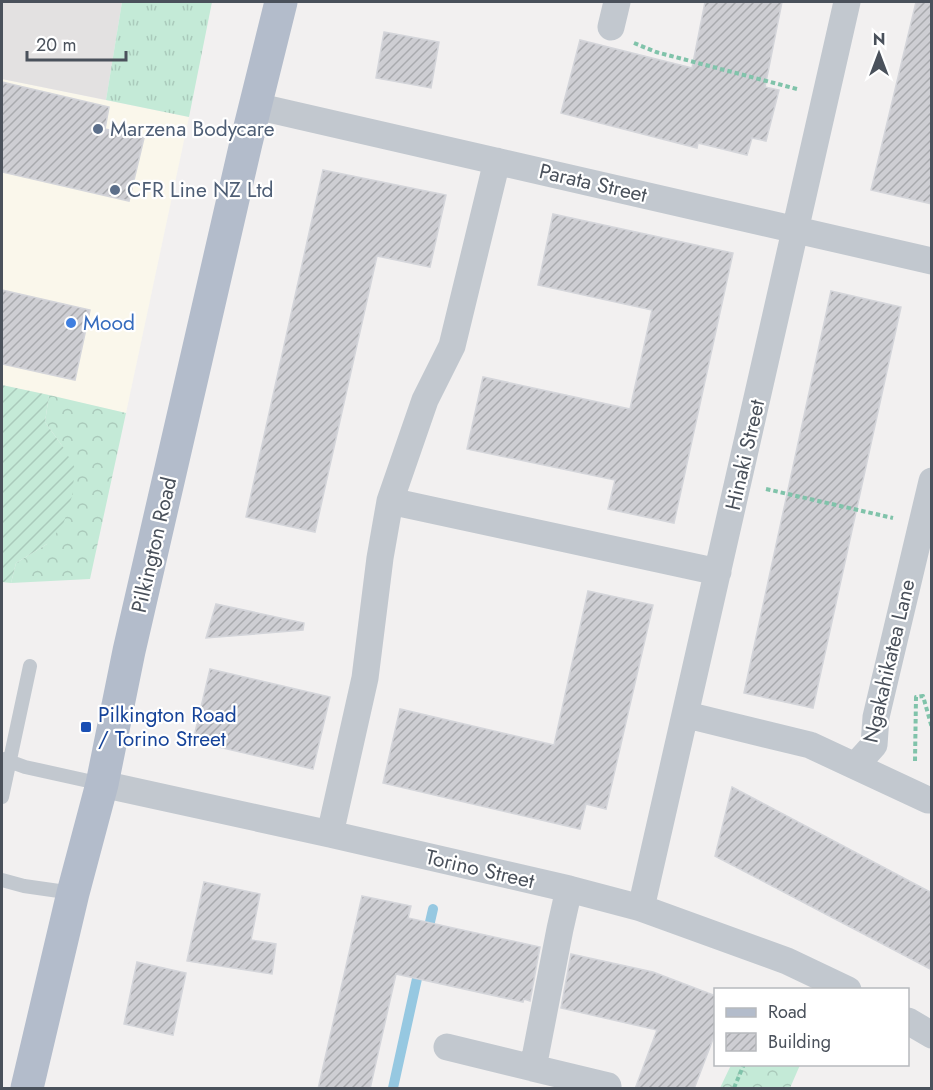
<svg xmlns="http://www.w3.org/2000/svg" width="933" height="1090" font-family="Jost,sans-serif">
	<style>
		.commercial { fill: #faf7eb }
		.education { fill: #e3e1e1 }
		.grass { fill: url(#grass-tufts) }
		.forest { fill: url(#forest-crowns) }
		.garden { fill: url(#garden-furrows) }
		.lines { fill: none; stroke-linecap: round; stroke-linejoin: round }
		.stream { stroke: #96c8e1; stroke-width: 10 }
		.building { fill: url(#building-hatch); stroke: #d4d5da; stroke-width: 1.5 }
		.path { stroke: #80c3aa; stroke-width: 4; stroke-dasharray: 4.5 3; stroke-linecap: butt }
		.lane { stroke: #c2c8cf; stroke-width: 14 }
		.street { stroke: #c2c8cf; stroke-width: 27 }
		.primary { stroke: #b3bccb; stroke-width: 33 }
		.service-dot { fill: #5c6f8a; stroke: #fff; stroke-width: 2 }
		.shop-dot { fill: #3f7fe0; stroke: #fff; stroke-width: 2 }
		.transit-dot { fill: #1a4fb4; stroke: #fff; stroke-width: 2 }
		.labels { text-anchor: middle; dominant-baseline: central; stroke-width: 4.5; stroke-linejoin: round; paint-order: stroke }
		.service-label { font-size: 21px; fill: #4e5e75; stroke: #fff; text-anchor: start }
		.street-label { font-size: 21px; fill: #4a515b; stroke: #fff }
		.shop-label { font-size: 21px; fill: #366cbe; stroke: #fff; text-anchor: start }
		.transit-label { font-size: 21px; fill: #164399; stroke: #fff; text-anchor: start }
	</style>
	<defs>
		<pattern id="grass-tufts" width="24" height="20" patternUnits="userSpaceOnUse" patternTransform="scale(1.5)"><rect width="24" height="20" fill="#c4ead7"/><path d="M3 7l-1-3M5 7V3M7 7l1-3M15 17l-1-3M17 17v-4M19 17l1-3" fill="none" stroke="#aacabb"/></pattern>
		<pattern id="forest-crowns" width="20" height="18" patternUnits="userSpaceOnUse" patternTransform="scale(1.5)"><rect width="20" height="18" fill="#c4ead7"/><path d="M2 6a3 3 0 1 1 6 0M12 15a3 3 0 1 1 6 0" fill="none" stroke="#aacabb"/></pattern>
		<pattern id="garden-furrows" width="10" height="10" patternUnits="userSpaceOnUse" patternTransform="scale(1.5)"><rect width="10" height="10" fill="#c4ead7"/><path d="M-1 1l2-2M0 10L10 0M9 11l2-2" fill="none" stroke="#aacabb"/></pattern>
		<pattern id="building-hatch" width="6" height="6" patternUnits="userSpaceOnUse" patternTransform="scale(1.5)"><rect width="6" height="6" fill="#ceced3"/><path d="M-1 1l2-2M0 6l6-6M5 7l2-2" fill="none" stroke="#a9aaae"/></pattern>
	</defs>
	<rect width="100%" height="100%" fill="#f2f0f0"/>
	<path class="commercial" d="M 2,79 L 189,117 L 126,413 L 2,385 Z"/>
	<path class="education" d="M 2,2 L 122,2 L 106,100 L 2,79 Z"/>
	<path class="grass" d="M 122,2 L 212,2 L 189,117 L 106,100 Z"/>
	<path class="forest" d="M 49,395 L 126,413 L 90,579 L 11,583 L 16,563 L 47,544 L 63,447 L 45,422 Z
		M 731,1065 L 731,1064 L 800,1065 L 790,1088 L 720,1088 Z"/>
	<path class="garden" d="M 2,385 L 49,395 L 45,422 L 63,447 L 75,468 L 72,496 L 63,525 L 47,544 L 16,563 L 11,583 L 2,582 Z"/>
	<g class="lines">
		<path class="stream" d="M 427,935 L 433,909
			M 393,1088 L 420,965"/>
	</g>
	<path class="building" d="M 705,2 L 782,2 L 765,87 L 779,90 L 766,141 L 752,138 L 747,155 L 698,143 L 697,148 L 561,113 L 580,40 L 692,68 Z
		M 916,2 L 932,2 L 932,204 L 871,190 Z
		M 384,32 L 439,42 L 431,88 L 376,78 Z
		M 2,82 L 109,107 L 105,129 L 144,138 L 129,201 L 2,172 Z
		M 323,170 L 446,195 L 430,267 L 377,256 L 315,532 L 246,517 Z
		M 553,214 L 733,253 L 674,523 L 608,509 L 615,480 L 467,449 L 483,377 L 630,409 L 652,310 L 538,285 Z
		M 2,290 L 90,310 L 75,380 L 2,364 Z
		M 831,291 L 901,307 L 813,708 L 744,693 Z
		M 588,591 L 653,605 L 606,809 L 586,804 L 580,829 L 383,783 L 400,709 L 554,745 Z
		M 216,604 L 304,623 L 303,630 L 206,638 Z
		M 210,669 L 330,697 L 313,769 L 193,741 Z
		M 732,787 L 932,893 L 932,970 L 715,856 Z
		M 204,882 L 260,894 L 251,940 L 276,944 L 272,974 L 187,961 Z
		M 362,896 L 411,906 L 408,918 L 540,947 L 530,1001 L 524,999 L 523,1002 L 396,974 L 370,1089 L 318,1089 Z
		M 571,954 L 653,972 L 716,996 L 716,1031 L 694,1089 L 635,1089 L 657,1030 L 561,1008 Z
		M 137,962 L 186,973 L 173,1035 L 124,1024 Z"/>
	<g class="lines">
		<path class="path" d="M 634,43 L 656,52 L 797,89
			M 766,489 L 893,518
			M 915,761 L 916,697 L 923,696 L 932,728
			M 734,1088 L 744,1064"/>
		<path class="lane" d="M 3,759 L 25,767 L 102,784
			M 2,797 L 30,666
			M 2,880 L 24,886 L 73,893"/>
		<path class="street" d="M 611,27 L 617,2
			M 255,106 L 932,261
			M 390,501 L 718,572
			M 687,715 L 810,745 L 855,766 L 874,745 L 876,717 L 932,481
			M 855,766 L 928,800
			M 102,784 L 330,834 L 569,889 L 641,908 L 787,961 L 848,990
			M 330,834 L 365,678 L 380,558 L 390,501 L 425,400 L 452,346 L 497,161
			M 641,908 L 847,2
			M 908,1021 L 932,1035
			M 447,1047 L 533,1068 L 560,929 L 569,889
			M 533,1068 L 608,1086"/>
		<path class="primary" d="M 27,1088 L 73,893 L 102,784 L 129,651 L 246,143 L 281,2"/>
	</g>
	<g class="service-dot">
		<circle cx="98" cy="129" r="6"/>
		<circle cx="115" cy="190" r="6"/>
	</g>
	<circle class="shop-dot" cx="71" cy="323" r="6"/>
	<rect class="transit-dot" x="80" y="721" width="12" height="12" rx="3"/>
	<g class="labels">
		<g class="service-label">
			<text x="110" y="129">Marzena Bodycare</text>
			<text x="127" y="190">CFR Line NZ Ltd</text>
		</g>
		<g class="street-label">
			<text transform="translate(593 183) rotate(13)">Parata Street</text>
			<text transform="translate(745 455) rotate(-77)">Hinaki Street</text>
			<text transform="translate(154 545) rotate(-77)">Pilkington Road</text>
			<text transform="translate(889 661) rotate(-77)">Ngakahikatea Lane</text>
			<text transform="translate(480 869) rotate(13)">Torino Street</text>
		</g>
		<g class="shop-label">
			<text x="83" y="323">Mood</text>
		</g>
		<g class="transit-label">
			<text x="98" y="715">Pilkington Road<tspan x="98" dy="24">/ Torino Street</tspan></text>
		</g>
	</g>
	<rect width="933" height="1090" fill="none" stroke="#4a515b" stroke-width="6"/>
	<rect x="714" y="988" width="195" height="78" fill="#ffffff" stroke="#b7b9bd" stroke-width="1.5"/>
	<rect x="726" y="1008" width="30" height="9" fill="#b3bccb" stroke="#b7b9bd" stroke-width="1.5"/>
	<text x="768" y="1018" font-size="18" fill="#4a515b">Road</text>
	<rect x="726" y="1033" width="30" height="18" fill="url(#building-hatch)" stroke="#b7b9bd" stroke-width="1.5"/>
	<text x="768" y="1048" font-size="18" fill="#4a515b">Building</text>
	<g transform="translate(879 54)" stroke="#ffffff" stroke-width="4.5" paint-order="stroke">
	<path d="M0-4.5L10 22L0 15L-10 22Z" fill="#4a515b"/>
	<text y="-9" font-size="16" font-weight="bold" text-anchor="middle" fill="#4a515b">N</text>
	</g>
	<path d="M27 51v9h99v-9" fill="none" stroke="#4a515b" stroke-width="3"/>
	<text x="36" y="51" font-size="18" fill="#4a515b" stroke="#ffffff" stroke-width="4.5" paint-order="stroke">20 m</text>
</svg>
